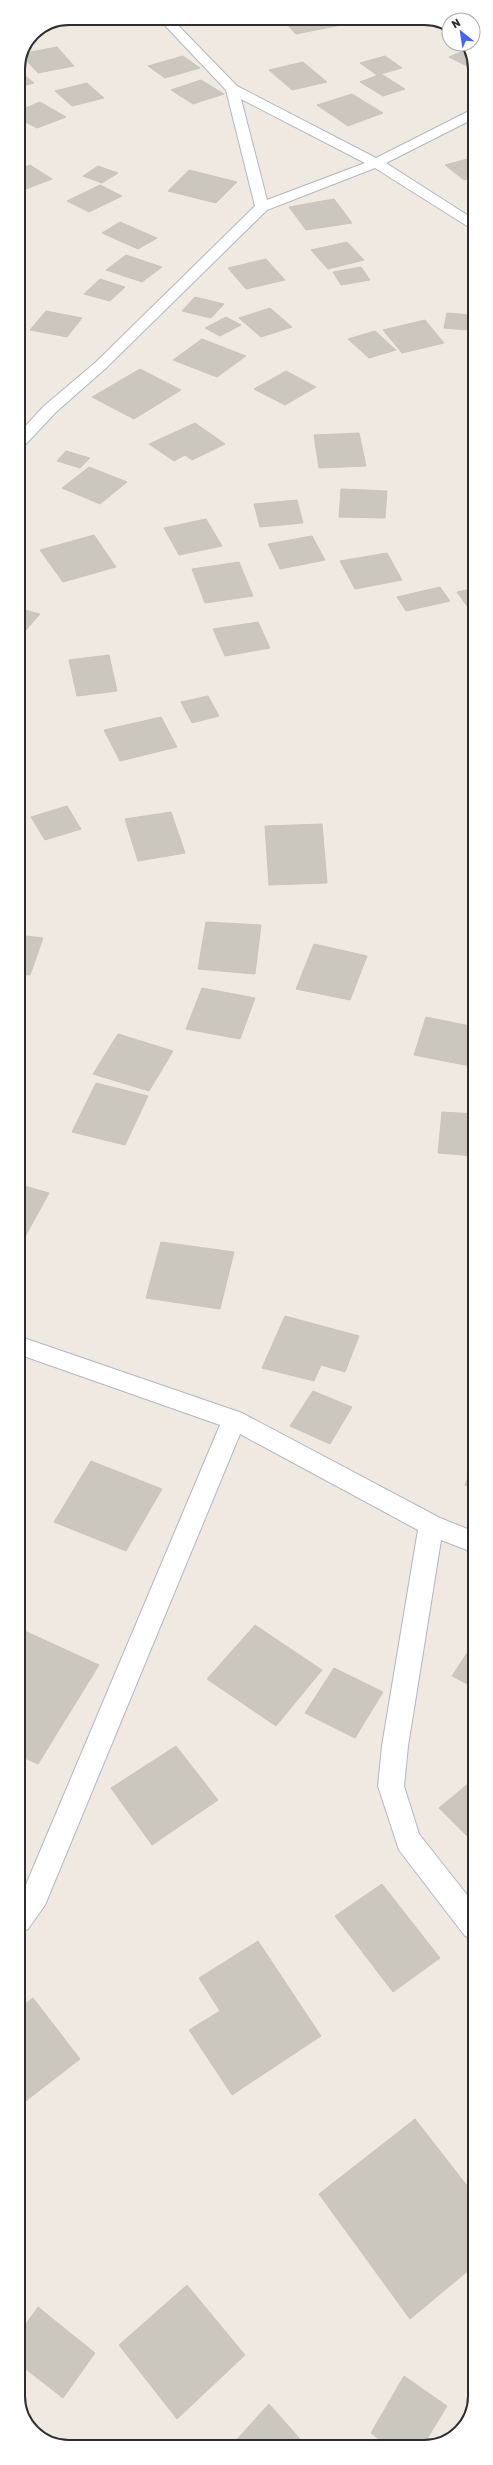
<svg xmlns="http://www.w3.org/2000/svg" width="493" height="2465" font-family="Rubik,sans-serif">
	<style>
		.building { fill: #cbc7bf; stroke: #cbc5ba }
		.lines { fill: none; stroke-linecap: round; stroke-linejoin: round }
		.street-casing { stroke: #b4b7c1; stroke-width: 2 }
		.street { fill: #fff; fill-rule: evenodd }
		.rim { fill: none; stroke: #2e2e2e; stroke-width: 2 }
	</style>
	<rect width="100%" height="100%" fill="#efe9e1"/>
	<path class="building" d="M 281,18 L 340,18 L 346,24 L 296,34 Z
		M 57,47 L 74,66 L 38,73 L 23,57 L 25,53 Z
		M 468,49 L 475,62 L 475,67 L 471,68 L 449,57 Z
		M 183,56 L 200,68 L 165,78 L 148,66 Z
		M 385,56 L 402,68 L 377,75 L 360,63 Z
		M 303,62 L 327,82 L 292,90 L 269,70 Z
		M 18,70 L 34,83 L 18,87 Z
		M 381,74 L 405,89 L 383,96 L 360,82 Z
		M 201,80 L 224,94 L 193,104 L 171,90 Z
		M 87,83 L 104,98 L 72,106 L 55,91 Z
		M 352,94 L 383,113 L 348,126 L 317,105 Z
		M 40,102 L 66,117 L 37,128 L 18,118 L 18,111 Z
		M 475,157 L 475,177 L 464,180 L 445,165 Z
		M 30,165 L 52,179 L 18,192 L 18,169 Z
		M 98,166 L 118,173 L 102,183 L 83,176 Z
		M 189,170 L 237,182 L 216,203 L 168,191 Z
		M 100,185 L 122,196 L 89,212 L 67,201 Z
		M 334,199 L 352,223 L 306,230 L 289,207 Z
		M 120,222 L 157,238 L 138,249 L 102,233 Z
		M 347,242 L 364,260 L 328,269 L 311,250 Z
		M 126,255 L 162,267 L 142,282 L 106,270 Z
		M 266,259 L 285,280 L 246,289 L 228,268 Z
		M 361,267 L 370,280 L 341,285 L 333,272 Z
		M 100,279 L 125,287 L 110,301 L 84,294 Z
		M 195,297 L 224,304 L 211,318 L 182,311 Z
		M 270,308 L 292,327 L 261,337 L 239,318 Z
		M 46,311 L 82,318 L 67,337 L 30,330 Z
		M 447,313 L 471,315 L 468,330 L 444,328 Z
		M 226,317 L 241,325 L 220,336 L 205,328 Z
		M 425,320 L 444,343 L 402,353 L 383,330 Z
		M 375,331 L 396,350 L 369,358 L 348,339 Z
		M 202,339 L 246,356 L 217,377 L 173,360 Z
		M 140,369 L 181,390 L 134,419 L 92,397 Z
		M 286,371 L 316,387 L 285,405 L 254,389 Z
		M 195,423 L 225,444 L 192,460 L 185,455 L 174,461 L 149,444 Z
		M 359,433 L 366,466 L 319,468 L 314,435 Z
		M 66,451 L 90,458 L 80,468 L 57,461 Z
		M 89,467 L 127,482 L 100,504 L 62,488 Z
		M 341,489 L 387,491 L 385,518 L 339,517 Z
		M 297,500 L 303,523 L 260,527 L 254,504 Z
		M 206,519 L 222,546 L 179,555 L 164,528 Z
		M 94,535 L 116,567 L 63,582 L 40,550 Z
		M 312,536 L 325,560 L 280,569 L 268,544 Z
		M 387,553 L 402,580 L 355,589 L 340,561 Z
		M 239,562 L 253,596 L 205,603 L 192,569 Z
		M 440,587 L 450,601 L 406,611 L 397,597 Z
		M 475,588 L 475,617 L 457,592 Z
		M 18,608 L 40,614 L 18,639 Z
		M 258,622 L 270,648 L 225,656 L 213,629 Z
		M 109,655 L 117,691 L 77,696 L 69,660 Z
		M 208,696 L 219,716 L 192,723 L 181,702 Z
		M 161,717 L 177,747 L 120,761 L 104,730 Z
		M 67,806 L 81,829 L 45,840 L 31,817 Z
		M 171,812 L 185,853 L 138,861 L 125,819 Z
		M 322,824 L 327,883 L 269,885 L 265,826 Z
		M 206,922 L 261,925 L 255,974 L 198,969 Z
		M 18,935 L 43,938 L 30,975 L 18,974 Z
		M 314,944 L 367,956 L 350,1000 L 296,989 Z
		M 202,988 L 255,998 L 240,1039 L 186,1029 Z
		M 426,1017 L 475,1027 L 475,1067 L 414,1055 Z
		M 118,1034 L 173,1051 L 149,1091 L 93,1074 Z
		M 96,1083 L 148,1096 L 125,1145 L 72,1132 Z
		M 442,1112 L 475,1114 L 475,1156 L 438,1153 Z
		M 18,1184 L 49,1193 L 21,1244 L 18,1243 Z
		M 161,1242 L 234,1252 L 220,1309 L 146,1298 Z
		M 285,1316 L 359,1336 L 345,1372 L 321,1365 L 314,1381 L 262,1368 Z
		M 313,1391 L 352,1407 L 330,1444 L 290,1426 Z
		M 91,1461 L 162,1489 L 126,1551 L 54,1522 Z
		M 475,1462 L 475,1488 L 465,1485 Z
		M 255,1625 L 322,1670 L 276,1726 L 207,1679 Z
		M 18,1628 L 99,1665 L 38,1764 L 18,1755 Z
		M 475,1641 L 475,1688 L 452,1676 Z
		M 334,1668 L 383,1692 L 355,1738 L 305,1713 Z
		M 176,1746 L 218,1800 L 152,1845 L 111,1788 Z
		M 475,1778 L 475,1844 L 439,1808 Z
		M 382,1884 L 440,1958 L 393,1992 L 335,1916 Z
		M 258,1941 L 321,2036 L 232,2095 L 189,2030 L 220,2011 L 199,1978 Z
		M 33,1998 L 80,2059 L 18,2107 L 18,2009 Z
		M 415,2119 L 475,2196 L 475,2265 L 410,2319 L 319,2194 Z
		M 187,2285 L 245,2355 L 177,2419 L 119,2345 Z
		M 38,2307 L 95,2353 L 63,2398 L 18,2363 L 18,2335 Z
		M 404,2376 L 447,2406 L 422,2447 L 389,2447 L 371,2433 Z
		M 269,2404 L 307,2447 L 230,2447 Z"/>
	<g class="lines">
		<g class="street-casing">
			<path id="street" d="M 158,18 L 171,18 L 237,86 L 376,158 L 475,108 L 475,118 L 386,163 L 475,220 L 475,231 L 375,168 L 267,210 L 106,368 L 56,412 L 24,446 L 18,448 L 18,434 L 44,406 L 96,362 L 255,206 L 226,90 ZM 241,99 L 365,163 L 267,200 Z
				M 18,1336 L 242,1413 L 440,1518 L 475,1532 L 475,1553 L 441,1540 L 408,1746 L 404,1786 L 419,1834 L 475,1905 L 475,1940 L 465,1936 L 399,1850 L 378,1786 L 382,1746 L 418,1530 L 240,1434 L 45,1905 L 28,1929 L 18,1933 L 18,1897 L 25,1887 L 220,1425 L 18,1354 Z"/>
		</g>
		<use href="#street" class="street"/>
	</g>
	<path d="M0 0H493V2465H0ZM69 25H424A44 44 0 0 1 468 69V2396A44 44 0 0 1 424 2440H69A44 44 0 0 1 25 2396V69A44 44 0 0 1 69 25Z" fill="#fff" fill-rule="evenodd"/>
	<path class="rim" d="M69 25H424A44 44 0 0 1 468 69V2396A44 44 0 0 1 424 2440H69A44 44 0 0 1 25 2396V69A44 44 0 0 1 69 25Z"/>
	<g transform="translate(461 32) rotate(330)"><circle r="19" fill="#ffffff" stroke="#ababab"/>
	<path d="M0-3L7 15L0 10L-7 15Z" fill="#4264fb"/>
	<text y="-6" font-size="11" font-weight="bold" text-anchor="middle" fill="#2e2e2e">N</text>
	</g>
</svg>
